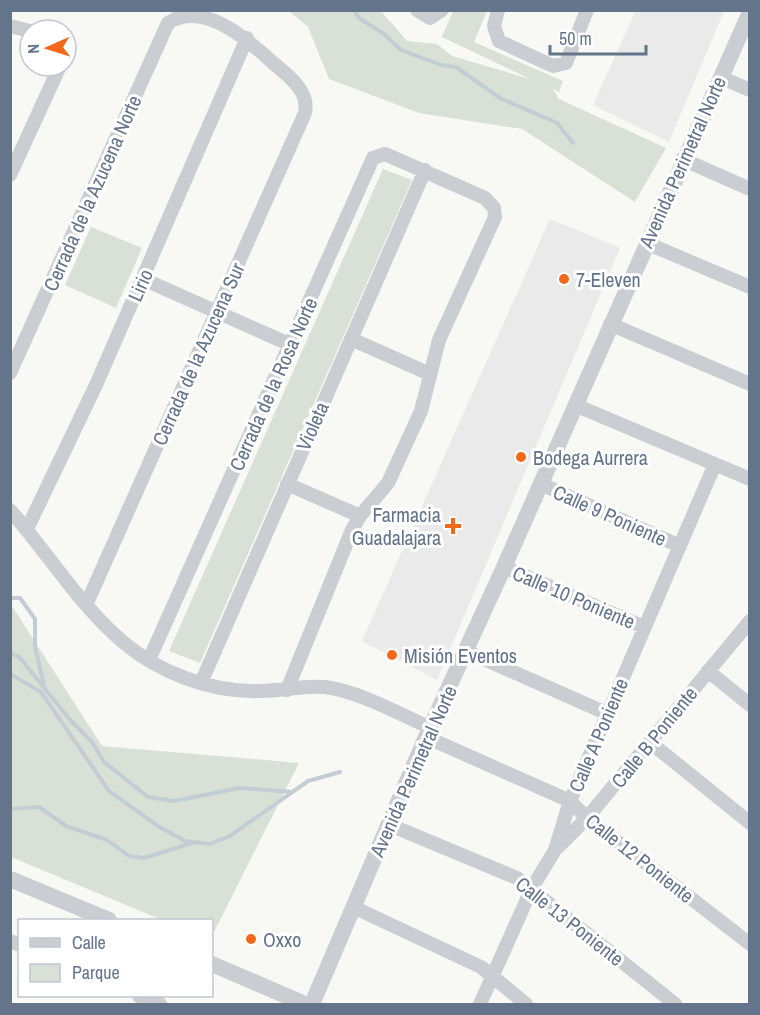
<svg xmlns="http://www.w3.org/2000/svg" width="760" height="1015" font-family="'Archivo Narrow',sans-serif">
	<style>
		.built { fill: #e9eae9 }
		.green { fill: #d9e1d6 }
		.lines { fill: none; stroke-linecap: round; stroke-linejoin: round }
		.stream { stroke: #c4cdd4; stroke-width: 4 }
		.minor { stroke: #cacdd1; stroke-width: 14 }
		.tertiary { stroke: #cacdd1; stroke-width: 16 }
		.poi-dot { fill: #f4681a; stroke: #fff; stroke-width: 2 }
		.labels { text-anchor: middle; dominant-baseline: central; stroke-width: 6; stroke-linejoin: round; paint-order: stroke }
		.street-label { font-size: 20px; fill: #64748a; stroke: #fff }
		.poi-label { font-size: 20px; fill: #64748a; stroke: #fff; text-anchor: start }
	</style>
	<rect width="100%" height="100%" fill="#f8f9f5"/>
	<path class="built" d="M 636,10 L 724,11 L 669,142 L 593,105 Z
		M 550,219 L 620,248 L 437,680 L 362,641 Z"/>
	<path class="green" d="M 289,11 L 381,11 L 407,41 L 437,44 L 452,56 L 530,79 L 442,37 L 453,11 L 487,11 L 474,42 L 563,81 L 559,92 L 553,89 L 559,99 L 666,148 L 635,202 L 522,129 L 419,113 L 329,79 L 308,27 Z
		M 383,169 L 412,180 L 200,663 L 169,651 Z
		M 91,227 L 142,248 L 116,308 L 65,285 Z
		M 10,603 L 102,746 L 299,763 L 212,936 L 212,920 L 162,920 L 11,857 Z"/>
	<g class="lines">
		<path class="stream" d="M 354,10 L 359,18 L 384,34 L 401,50 L 441,65 L 456,67 L 500,98 L 557,123 L 573,143
			M 10,598 L 20,598 L 35,619 L 35,647 L 45,689
			M 10,652 L 20,658 L 71,721 L 92,742 L 104,762 L 148,797 L 174,801 L 240,788 L 292,792
			M 10,674 L 41,692 L 109,791 L 158,826 L 185,841 L 210,844 L 230,836 L 308,781 L 340,772
			M 10,809 L 39,807 L 66,826 L 107,840 L 129,856 L 144,858 L 192,843"/>
		<path class="minor" d="M 417,10 L 430,18 L 442,10
			M 498,10 L 494,26 L 499,41 L 553,66 L 566,63 L 587,10
			M 10,26 L 30,31
			M 66,40 L 66,53
			M 720,77 L 750,90
			M 682,159 L 750,189
			M 10,175 L 60,66
			M 646,243 L 750,287
			M 143,279 L 291,345
			M 610,324 L 750,384
			M 351,339 L 430,374
			M 10,373 L 168,23 C 202,0 246,38 271,61 C 281,70 298,82 303,95 C 306,101 306,107 305,113 L 87,603
			M 575,405 L 750,479
			M 287,484 L 360,516
			M 541,484 L 680,546
			M 10,510 C 48,553 79,605 123,642 C 159,673 213,693 261,691 C 282,691 304,685 325,687 C 361,692 397,713 431,728
			M 27,529 L 96,385 L 247,38
			M 504,567 L 644,627
			M 466,651 L 606,713
			M 149,660 L 373,158 L 385,154 L 485,198 L 494,208 L 495,217 L 439,340 L 421,411 L 388,483 L 360,516 L 352,530 L 287,690
			M 708,671 L 750,705
			M 201,683 L 425,170
			M 426,737 L 570,801 L 587,818 L 750,944
			M 651,743 L 750,823
			M 390,825 L 517,878 L 675,1004
			M 557,848 L 587,818 L 750,621
			M 353,907 L 481,967 L 526,1004
			M 10,941 L 20,945
			M 139,996 L 160,1004
			M 480,1004 L 532,888 L 555,850 L 570,801 L 715,464"/>
		<path class="tertiary" d="M 10,879 L 109,920
			M 212,964 L 305,1004
			M 312,1004 L 426,737 L 504,567 L 750,12"/>
	</g>
	<g class="poi-dot">
		<circle cx="564" cy="279" r="6"/>
		<circle cx="521" cy="457" r="6"/>
		<path d="M450 517h6v6h6v6h-6v6h-6v-6h-6v-6h6z"/>
		<circle cx="392" cy="655" r="6"/>
		<circle cx="251" cy="939" r="6"/>
	</g>
	<g class="labels">
		<g class="street-label">
			<text transform="translate(682 162) rotate(-66)">Avenida Perimetral Norte</text>
			<text transform="translate(92 193) rotate(-66)">Cerrada de la Azucena Norte</text>
			<text transform="translate(140 285) rotate(-66)">Lirio</text>
			<text transform="translate(198 354) rotate(-66)">Cerrada de la Azucena Sur</text>
			<text transform="translate(273 384) rotate(-66)">Cerrada de la Rosa Norte</text>
			<text transform="translate(312 426) rotate(-66)">Violeta</text>
			<text transform="translate(610 515) rotate(24)">Calle 9 Poniente</text>
			<text transform="translate(574 597) rotate(23)">Calle 10 Poniente</text>
			<text transform="translate(598 735) rotate(-67)">Calle A Poniente</text>
			<text transform="translate(654 737) rotate(-51)">Calle B Poniente</text>
			<text transform="translate(413 771) rotate(-66)">Avenida Perimetral Norte</text>
			<text transform="translate(640 858) rotate(38)">Calle 12 Poniente</text>
			<text transform="translate(570 921) rotate(38)">Calle 13 Poniente</text>
		</g>
		<g class="poi-label">
			<text x="576" y="279">7-Eleven</text>
			<text x="533" y="457">Bodega Aurrera</text>
			<text x="441" y="514" text-anchor="end">Farmacia<tspan x="441" dy="23">Guadalajara</tspan></text>
			<text x="404" y="655">Misión Eventos</text>
			<text x="263" y="939">Oxxo</text>
		</g>
	</g>
	<rect width="760" height="1015" fill="none" stroke="#64748a" stroke-width="24"/>
	<rect x="18" y="919" width="195" height="78" fill="#ffffff" stroke="#c1c7d0" stroke-width="1.5"/>
	<rect x="30" y="938" width="30" height="9" fill="#cacdd1" stroke="#c1c7d0" stroke-width="1.5"/>
	<text x="72" y="949" font-size="18" fill="#64748a">Calle</text>
	<rect x="30" y="964" width="30" height="18" fill="#d9e1d6" stroke="#c1c7d0" stroke-width="1.5"/>
	<text x="72" y="979" font-size="18" fill="#64748a">Parque</text>
	<g transform="translate(48 48) rotate(267)"><circle r="28" fill="#ffffff" stroke="#c1c7d0" stroke-width="1.5"/>
	<path d="M0-4.5L10 22L0 15L-10 22Z" fill="#f4681a"/>
	<text y="-9" font-size="16" font-weight="bold" text-anchor="middle" fill="#64748a">N</text>
	</g>
	<path d="M550 45v9h96v-9" fill="none" stroke="#64748a" stroke-width="3"/>
	<text x="559" y="45" font-size="18" fill="#64748a" stroke="#ffffff" stroke-width="4.5" paint-order="stroke">50 m</text>
</svg>
